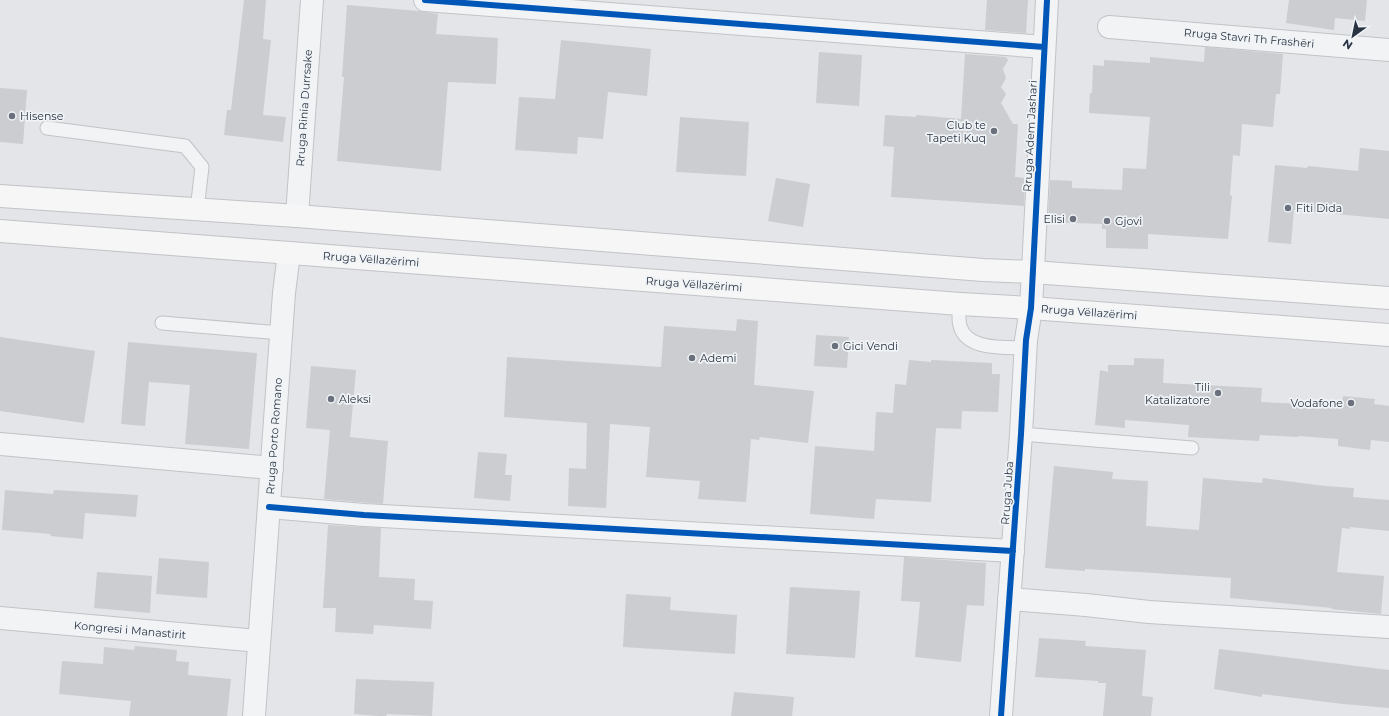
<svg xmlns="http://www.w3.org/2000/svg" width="1389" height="716" font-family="Montserrat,sans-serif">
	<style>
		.building { fill: #cbcdd0 }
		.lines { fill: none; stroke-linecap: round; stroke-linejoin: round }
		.service-casing { stroke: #c1c3c6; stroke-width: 15 }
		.minor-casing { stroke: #c1c3c6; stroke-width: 24 }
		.tertiary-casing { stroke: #c1c3c6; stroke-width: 24 }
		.secondary-casing { stroke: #c1c3c6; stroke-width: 24 }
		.service { stroke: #f2f3f5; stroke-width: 13 }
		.minor { stroke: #f2f3f5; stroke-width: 22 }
		.tertiary { stroke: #f2f3f5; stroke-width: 22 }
		.secondary { stroke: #f6f6f7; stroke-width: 22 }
		.cycleway-casing { stroke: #f0f4f7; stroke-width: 8 }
		.cycleway { stroke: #0057b8; stroke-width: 6 }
		.poi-dot { fill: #6a717c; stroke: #f0f4f7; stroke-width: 1.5 }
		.labels { text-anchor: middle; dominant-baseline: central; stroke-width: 3.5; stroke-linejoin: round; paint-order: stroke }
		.street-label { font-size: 11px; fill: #293342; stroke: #f0f4f7 }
		.poi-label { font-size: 11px; fill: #293342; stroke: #f0f4f7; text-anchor: start }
	</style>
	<rect width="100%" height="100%" fill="#e3e5e8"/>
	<path class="building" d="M 244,0 L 266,0 L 263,39 L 271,40 L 263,115 L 286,117 L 283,142 L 224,135 L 227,110 L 231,110 Z
		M 987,0 L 1028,0 L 1026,33 L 985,30 Z
		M 1289,0 L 1367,0 L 1365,21 L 1335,18 L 1334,30 L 1286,23 Z
		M 347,5 L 419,11 L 438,14 L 436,34 L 498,38 L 496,84 L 448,82 L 441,171 L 337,161 L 344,77 L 342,77 Z
		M 561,40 L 651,49 L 647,96 L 608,92 L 603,139 L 578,137 L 577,154 L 515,150 L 519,97 L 555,99 Z
		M 1205,47 L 1283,54 L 1280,94 L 1276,94 L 1273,127 L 1242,124 L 1240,156 L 1233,155 L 1230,195 L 1232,196 L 1228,239 L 1148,234 L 1148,249 L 1106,248 L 1106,229 L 1102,229 L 1102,224 L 1048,222 L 1050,180 L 1072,181 L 1072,188 L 1122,190 L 1123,168 L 1146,169 L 1150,117 L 1089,113 L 1090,93 L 1092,93 L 1093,65 L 1104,66 L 1104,60 L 1150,63 L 1150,57 L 1204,62 Z
		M 819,52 L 862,55 L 859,106 L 816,103 Z
		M 965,54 L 1006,57 L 1008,60 L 1003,69 L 1006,78 L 1001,87 L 1006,94 L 1001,103 L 1013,124 L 1018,124 L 1015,177 L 1025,178 L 1024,206 L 891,197 L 894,147 L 883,146 L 885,115 L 916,117 L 916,115 L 961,119 Z
		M 0,88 L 27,90 L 23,144 L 0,142 Z
		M 680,117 L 749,122 L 746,176 L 676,172 Z
		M 1360,148 L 1389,151 L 1389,219 L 1294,210 L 1291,244 L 1268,242 L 1275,165 L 1307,168 L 1308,166 L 1358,171 Z
		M 776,178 L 810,184 L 803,227 L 768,221 Z
		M 737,319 L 758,321 L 754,385 L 814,391 L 808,443 L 760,437 L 759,440 L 751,439 L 746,502 L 698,499 L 700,481 L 646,477 L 650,427 L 610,424 L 606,508 L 568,506 L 569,468 L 586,469 L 587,423 L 504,417 L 507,357 L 661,367 L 664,326 L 736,331 Z
		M 816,335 L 849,337 L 847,368 L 814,366 Z
		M 0,337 L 95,351 L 84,423 L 0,411 Z
		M 128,342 L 257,353 L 249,449 L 185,444 L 190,385 L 149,382 L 145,426 L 121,424 Z
		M 1134,358 L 1164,359 L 1163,383 L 1262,388 L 1261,402 L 1304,404 L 1305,400 L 1342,403 L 1343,396 L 1375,399 L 1374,404 L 1389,406 L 1389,442 L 1371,440 L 1370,450 L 1338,446 L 1338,439 L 1299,436 L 1298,437 L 1260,435 L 1259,441 L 1188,437 L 1189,425 L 1125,420 L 1125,428 L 1095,425 L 1100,370 L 1108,372 L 1108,365 L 1134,365 Z
		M 909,360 L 931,362 L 931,360 L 992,363 L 992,374 L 1000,374 L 998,412 L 962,411 L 961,429 L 936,428 L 931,502 L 876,499 L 874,519 L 810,514 L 815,446 L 874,451 L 876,412 L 893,413 L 895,384 L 906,385 Z
		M 311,366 L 356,370 L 350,437 L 388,441 L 383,504 L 324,499 L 330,430 L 306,428 Z
		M 478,452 L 507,454 L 505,475 L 512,475 L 510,501 L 474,498 Z
		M 1054,466 L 1113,472 L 1112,479 L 1148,481 L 1146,526 L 1199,530 L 1203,478 L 1262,483 L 1263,478 L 1325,486 L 1354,488 L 1353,497 L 1389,500 L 1389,531 L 1350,527 L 1350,529 L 1342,528 L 1337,572 L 1384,576 L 1381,614 L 1331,609 L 1332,608 L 1230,598 L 1231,578 L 1139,572 L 1085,569 L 1085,571 L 1045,568 Z
		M 5,490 L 53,494 L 54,490 L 138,495 L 136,517 L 85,513 L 83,539 L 50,536 L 51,534 L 2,530 Z
		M 328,525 L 381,528 L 379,577 L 415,579 L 414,600 L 433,601 L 431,629 L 374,625 L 373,634 L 335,632 L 336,608 L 323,608 Z
		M 904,557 L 986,563 L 984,606 L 967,605 L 961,662 L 915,657 L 920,602 L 901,601 Z
		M 159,558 L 209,562 L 207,598 L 156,594 Z
		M 97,572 L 152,576 L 150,613 L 94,608 Z
		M 790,587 L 860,591 L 855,658 L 786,654 Z
		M 626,594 L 671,597 L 670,610 L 737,615 L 735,654 L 623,647 Z
		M 1039,638 L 1086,641 L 1085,646 L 1146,650 L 1142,696 L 1153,697 L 1151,716 L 1103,716 L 1106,683 L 1098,683 L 1098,681 L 1035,677 Z
		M 135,646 L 177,650 L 176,661 L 189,662 L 188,675 L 231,679 L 227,716 L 129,716 L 131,701 L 59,694 L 62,661 L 103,664 L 104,647 L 134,650 Z
		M 1219,649 L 1389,670 L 1389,708 L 1343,704 L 1262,694 L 1262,697 L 1214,689 Z
		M 356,679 L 434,682 L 432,716 L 387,714 L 386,716 L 378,716 L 354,714 Z
		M 734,692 L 794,697 L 792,716 L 731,716 Z"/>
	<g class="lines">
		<g class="service-casing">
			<path id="service" d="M 47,128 L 185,146 L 202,167 L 197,210
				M 960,304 C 959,311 958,319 960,326 C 967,351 1005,347 1026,348
				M 162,323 L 281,333
				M 1021,434 L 1192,448"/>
		</g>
		<g class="minor-casing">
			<path id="minor" d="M 425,0 L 1044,47
				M 1109,27 L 1389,50
				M 297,216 L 312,0
				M 0,444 L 272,468
				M 269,507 L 364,515 L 1013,551
				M 1009,599 L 1086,605 L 1149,612 L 1389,627
				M 0,618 L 259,641"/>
		</g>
		<g class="tertiary-casing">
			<path id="tertiary" d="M 254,716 L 284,293 L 289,253
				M 1001,716 L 1021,434 L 1026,340 L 1031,308 L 1047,0"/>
		</g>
		<g class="secondary-casing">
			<path id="secondary" d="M 0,196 L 297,216 L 983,270 L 1033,272 L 1389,298
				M 0,231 L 960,304 L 1031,308 L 1389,335"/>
		</g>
		<use href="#service" class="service"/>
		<use href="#minor" class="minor"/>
		<use href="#tertiary" class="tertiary"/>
		<use href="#secondary" class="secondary"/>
		<g class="cycleway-casing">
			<path id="cycleway" d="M 425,0 L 1044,47
				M 269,507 L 364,515 L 1013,551
				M 1001,716 L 1021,434 L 1026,340 L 1031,308 L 1047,0"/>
		</g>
		<use href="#cycleway" class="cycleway"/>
	</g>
	<g class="poi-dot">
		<circle cx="12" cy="116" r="4"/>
		<circle cx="994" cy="131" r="4"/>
		<circle cx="1288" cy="208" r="4"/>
		<circle cx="1073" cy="219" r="4"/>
		<circle cx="1107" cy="221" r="4"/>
		<circle cx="835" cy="346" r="4"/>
		<circle cx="692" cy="358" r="4"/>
		<circle cx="1218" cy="393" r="4"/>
		<circle cx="331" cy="399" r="4"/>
		<circle cx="1351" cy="403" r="4"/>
	</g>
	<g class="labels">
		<g class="street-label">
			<text transform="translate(1249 38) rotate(5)">Rruga Stavri Th Frashëri</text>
			<text transform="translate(304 108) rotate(-86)">Rruga Rinia Durrsake</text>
			<text transform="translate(1030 136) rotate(-87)">Rruga Adem Jashari</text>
			<text transform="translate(371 259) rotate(4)">Rruga Vëllazërimi</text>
			<text transform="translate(694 284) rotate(4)">Rruga Vëllazërimi</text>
			<text transform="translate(1089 312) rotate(4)">Rruga Vëllazërimi</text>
			<text transform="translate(274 436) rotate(-86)">Rruga Porto Romano</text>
			<text transform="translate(1007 493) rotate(-86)">Rruga Juba</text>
			<text transform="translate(130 630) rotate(5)">Kongresi i Manastirit</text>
		</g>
		<g class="poi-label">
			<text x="20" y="116">Hisense</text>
			<text x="986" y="125" text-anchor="end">Club te<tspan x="986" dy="13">Tapeti Kuq</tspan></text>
			<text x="1296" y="208">Fiti Dida</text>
			<text x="1065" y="219" text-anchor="end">Elisi</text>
			<text x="1115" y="221">Gjovi</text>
			<text x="843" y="346">Gici Vendi</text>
			<text x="700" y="358">Ademi</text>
			<text x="1210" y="387" text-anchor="end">Tili<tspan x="1210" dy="13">Katalizatore</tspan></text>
			<text x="339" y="399">Aleksi</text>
			<text x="1343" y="403" text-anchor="end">Vodafone</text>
		</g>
	</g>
	<g transform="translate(1353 36) rotate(213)" stroke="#f0f4f7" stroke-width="3" paint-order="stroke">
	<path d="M0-3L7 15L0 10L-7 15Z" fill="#293342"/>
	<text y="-6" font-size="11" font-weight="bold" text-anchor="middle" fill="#293342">N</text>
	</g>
</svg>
